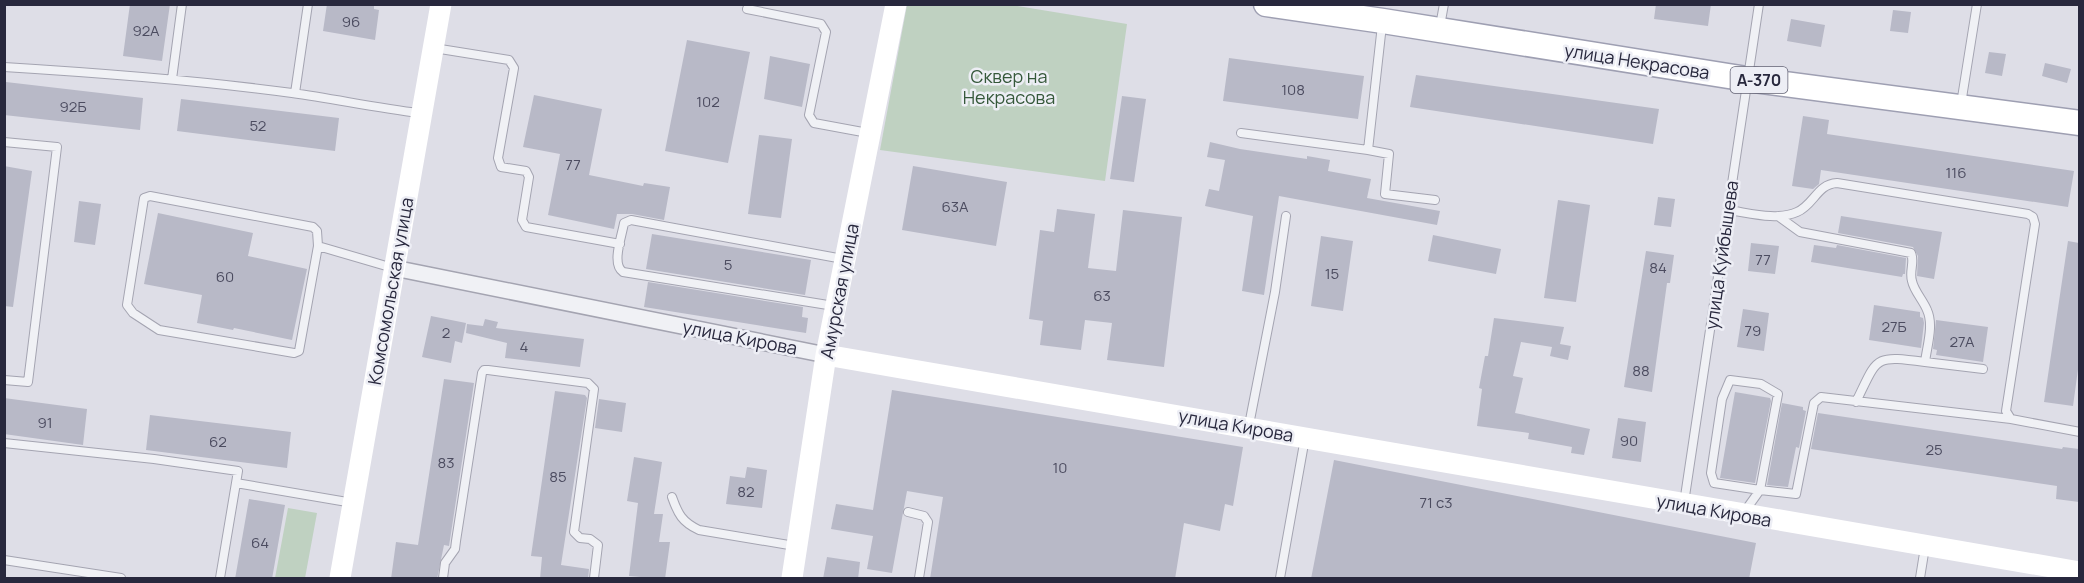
<svg xmlns="http://www.w3.org/2000/svg" width="2084" height="583" font-family="Manrope,sans-serif">
	<style>
		.green { fill: #bfd1c1 }
		.building { fill: #b8b9c7 }
		.lines { fill: none; stroke-linecap: round; stroke-linejoin: round }
		.lane-casing { stroke: #a4a4b1; stroke-width: 10 }
		.street-casing { stroke: #a4a4b1; stroke-width: 18 }
		.primary-casing { stroke: #9e9fb2; stroke-width: 27 }
		.lane { stroke: #f0f1f5; stroke-width: 8 }
		.street { stroke: #f0f1f5; stroke-width: 15 }
		.secondary { stroke: #fff; stroke-width: 21 }
		.primary { stroke: #fff; stroke-width: 24 }
		.labels { text-anchor: middle; dominant-baseline: central; stroke-width: 5; stroke-linejoin: round; paint-order: stroke }
		.number-label { font-size: 15px; fill: #4c4c60 }
		.shield { fill: #edeef5; stroke: #636374; stroke-width: 1.5 }
		.shield-label { font-size: 16px; font-weight: bold; fill: #28283d }
		.street-label { font-size: 18px; fill: #28283d; stroke: #edeef5 }
		.park-label { font-size: 18px; fill: #35583a; stroke: #edeef5 }
	</style>
	<rect width="100%" height="100%" fill="#dedee7"/>
	<path class="green" d="M 907,5 L 1012,5 L 1127,24 L 1105,181 L 880,150 Z
		M 288,508 L 317,513 L 305,578 L 275,578 Z"/>
	<path class="building" d="M 130,4 L 170,4 L 162,61 L 123,56 Z
		M 327,4 L 374,4 L 374,9 L 379,10 L 375,40 L 323,31 Z
		M 1656,4 L 1711,4 L 1708,26 L 1654,19 Z
		M 1893,10 L 1911,12 L 1908,33 L 1890,31 Z
		M 1791,19 L 1825,25 L 1821,47 L 1787,41 Z
		M 687,40 L 750,52 L 728,163 L 665,151 Z
		M 1989,52 L 2006,54 L 2002,76 L 1985,73 Z
		M 770,56 L 810,64 L 802,107 L 764,99 Z
		M 1229,58 L 1364,76 L 1358,119 L 1223,101 Z
		M 2045,63 L 2071,69 L 2067,83 L 2042,76 Z
		M 1416,75 L 1659,109 L 1653,144 L 1410,107 Z
		M 6,82 L 143,98 L 140,130 L 4,115 Z
		M 534,95 L 602,109 L 589,175 L 643,186 L 644,183 L 670,187 L 664,220 L 632,214 L 617,214 L 614,229 L 548,215 L 560,154 L 523,147 Z
		M 1122,96 L 1146,99 L 1134,182 L 1110,179 Z
		M 181,99 L 339,118 L 335,151 L 177,131 Z
		M 1803,116 L 1829,120 L 1827,134 L 2074,171 L 2068,207 L 1821,170 L 1819,184 L 1813,189 L 1792,186 Z
		M 759,135 L 792,139 L 781,218 L 748,214 Z
		M 1210,142 L 1240,149 L 1307,159 L 1307,156 L 1330,160 L 1328,171 L 1371,179 L 1367,198 L 1440,211 L 1437,225 L 1279,196 L 1264,295 L 1242,291 L 1253,216 L 1205,206 L 1209,189 L 1219,191 L 1225,160 L 1207,157 Z
		M 4,166 L 32,171 L 13,307 L 4,306 Z
		M 913,166 L 1007,182 L 996,246 L 902,230 Z
		M 1658,197 L 1675,199 L 1671,227 L 1654,225 Z
		M 1558,200 L 1590,205 L 1576,302 L 1544,298 Z
		M 79,201 L 101,204 L 95,245 L 74,242 Z
		M 1057,209 L 1095,214 L 1088,268 L 1116,271 L 1123,210 L 1182,217 L 1164,367 L 1107,360 L 1112,323 L 1085,320 L 1081,350 L 1040,345 L 1043,321 L 1029,319 L 1040,230 L 1054,232 Z
		M 158,213 L 253,233 L 248,256 L 307,269 L 292,340 L 234,328 L 233,330 L 197,323 L 202,295 L 144,284 Z
		M 1841,216 L 1942,232 L 1934,279 L 1917,276 L 1918,256 L 1913,247 L 1838,233 Z
		M 652,234 L 811,260 L 805,295 L 646,269 Z
		M 1433,235 L 1501,249 L 1496,274 L 1428,261 Z
		M 1321,236 L 1353,241 L 1343,311 L 1311,306 Z
		M 2068,241 L 2079,243 L 2079,362 L 2073,406 L 2044,402 Z
		M 1751,243 L 1779,246 L 1775,274 L 1748,271 Z
		M 1814,245 L 1836,248 L 1837,245 L 1906,258 L 1905,274 L 1903,274 L 1902,277 L 1811,262 Z
		M 1646,251 L 1674,255 L 1670,283 L 1667,283 L 1652,392 L 1624,387 Z
		M 648,282 L 803,307 L 802,317 L 808,318 L 806,333 L 644,307 Z
		M 1874,305 L 1920,312 L 1920,317 L 1923,318 L 1924,323 L 1921,348 L 1869,340 Z
		M 1743,309 L 1769,313 L 1764,351 L 1737,347 Z
		M 431,316 L 466,323 L 462,343 L 455,341 L 451,363 L 422,357 Z
		M 1494,318 L 1564,327 L 1560,344 L 1571,346 L 1568,360 L 1550,356 L 1552,347 L 1521,342 L 1513,376 L 1523,378 L 1515,413 L 1590,429 L 1584,455 L 1571,453 L 1572,447 L 1528,439 L 1529,433 L 1477,426 L 1482,389 L 1479,388 L 1485,356 L 1488,356 Z
		M 485,319 L 498,322 L 496,328 L 584,339 L 580,367 L 505,358 L 507,343 L 466,333 L 467,324 L 483,326 Z
		M 1936,320 L 1988,327 L 1983,362 L 1936,355 L 1937,350 L 1933,349 Z
		M 444,379 L 474,383 L 449,546 L 444,545 L 437,579 L 391,579 L 396,542 L 418,545 Z
		M 892,390 L 1243,447 L 1233,506 L 1225,504 L 1220,531 L 1184,523 L 1175,579 L 930,579 L 943,497 L 907,491 L 892,573 L 867,569 L 873,536 L 831,529 L 836,504 L 873,510 Z
		M 555,391 L 585,395 L 587,398 L 561,565 L 589,569 L 588,579 L 540,579 L 542,557 L 531,556 Z
		M 1735,392 L 1770,398 L 1771,401 L 1755,483 L 1720,478 Z
		M 4,398 L 87,409 L 83,445 L 4,434 Z
		M 599,399 L 626,403 L 622,432 L 595,428 Z
		M 1782,403 L 1803,407 L 1803,410 L 1806,411 L 1799,448 L 1796,447 L 1788,487 L 1767,485 Z
		M 1818,413 L 2062,449 L 2063,447 L 2079,449 L 2079,502 L 2056,499 L 2057,486 L 1811,449 Z
		M 150,415 L 291,432 L 287,468 L 146,450 Z
		M 1618,418 L 1646,422 L 1641,462 L 1612,458 Z
		M 634,457 L 662,462 L 654,514 L 663,514 L 659,542 L 670,542 L 665,579 L 629,576 L 638,503 L 627,501 Z
		M 1334,460 L 1756,543 L 1749,579 L 1311,579 Z
		M 747,467 L 767,470 L 762,508 L 726,504 L 730,476 L 745,478 Z
		M 249,499 L 285,505 L 272,579 L 235,579 Z
		M 827,557 L 860,562 L 858,579 L 823,579 Z"/>
	<g class="lines">
		<g class="lane-casing">
			<path id="lane" d="M 747,9 L 821,24 L 826,32 L 809,115 L 814,123 L 868,133
				M 1440,26 L 1444,4
				M 434,48 L 509,60 L 514,68 L 498,158 L 501,167 L 526,171 L 529,177 L 522,220 L 526,227 L 620,244
				M 4,67 C 101,73 197,80 292,93 C 335,99 377,108 419,113
				M 172,79 L 182,4
				M 295,93 L 308,4
				M 1961,104 L 1977,4
				M 1241,133 L 1368,150 L 1382,25
				M 4,142 L 57,147 L 28,382 L 4,380
				M 1368,150 L 1389,154 L 1385,194 L 1435,200
				M 150,196 L 313,227 L 317,231 L 318,246 L 299,351 L 294,353 L 159,330 L 133,313 L 127,305 L 144,198 Z
				M 1728,210 C 1750,213 1776,221 1797,212 C 1814,205 1817,184 1837,183 L 2028,214 L 2033,217 L 2035,224 L 2006,411 L 2011,419 L 2080,432
				M 1778,216 L 1800,232 L 1911,253 C 1915,262 1909,271 1912,281 C 1914,291 1923,300 1927,310 C 1934,325 1927,346 1925,362 L 1983,369
				M 318,246 L 393,268
				M 834,306 L 623,272 C 611,264 622,236 624,223 L 631,220 L 843,259
				M 1730,380 L 1761,384 L 1778,394 L 1760,490 L 1714,483 L 1711,473 L 1722,399 Z
				M 1856,402 C 1878,357 1873,355 1925,362
				M 1249,425 L 1275,292 L 1286,216
				M 4,443 L 154,459 L 238,471 L 220,578
				M 236,483 L 353,503
				M 672,497 C 678,514 682,522 699,530 L 795,546
				M 1684,503 L 1759,4
				M 1745,511 L 1760,490 L 1796,494 L 1814,403 L 1821,397 L 2011,419
				M 908,512 L 924,516 L 928,522 L 919,578
				M 4,560 L 121,578
				M 443,578 L 445,563 L 455,549 L 456,541 L 482,373 L 484,370 L 488,370 L 588,383 L 594,389 L 574,532 L 580,538 L 590,539 L 598,545 L 594,578
				M 1280,578 L 1305,438
				M 1920,578 L 1925,547"/>
		</g>
		<g class="street-casing">
			<path id="street" d="M 394,268 L 826,355"/>
		</g>
		<g class="primary-casing">
			<path id="primary" d="M 1266,4 L 1383,21 L 1747,79 L 2080,123"/>
		</g>
		<use href="#lane" class="lane"/>
		<use href="#street" class="street"/>
		<path class="secondary" d="M 826,355 L 2080,572
			M 340,578 L 441,4
			M 792,578 L 826,355 L 896,4"/>
		<use href="#primary" class="primary"/>
	</g>
	<g class="labels">
		<g class="number-label">
			<text x="351" y="21">96</text>
			<text x="146" y="30">92А</text>
			<text x="1293" y="89">108</text>
			<text x="708" y="101">102</text>
			<text x="73" y="106">92Б</text>
			<text x="258" y="125">52</text>
			<text x="573" y="164">77</text>
			<text x="1956" y="172">116</text>
			<text x="955" y="206">63А</text>
			<text x="1763" y="259">77</text>
			<text x="728" y="264">5</text>
			<text x="1658" y="267">84</text>
			<text x="1332" y="273">15</text>
			<text x="225" y="276">60</text>
			<text x="1102" y="295">63</text>
			<text x="1894" y="326">27Б</text>
			<text x="1753" y="330">79</text>
			<text x="446" y="332">2</text>
			<text x="1962" y="341">27А</text>
			<text x="524" y="346">4</text>
			<text x="1641" y="370">88</text>
			<text x="45" y="422">91</text>
			<text x="1629" y="440">90</text>
			<text x="218" y="441">62</text>
			<text x="1934" y="449">25</text>
			<text x="446" y="462">83</text>
			<text x="1060" y="467">10</text>
			<text x="558" y="476">85</text>
			<text x="746" y="491">82</text>
			<text x="1436" y="502">71 с3</text>
			<text x="260" y="542">64</text>
		</g>
		<rect class="shield" x="1730.5" y="67" width="57" height="26" rx="4.5"/>
		<g class="shield-label">
			<text x="1759" y="80">А-370</text>
		</g>
		<g class="street-label">
			<text transform="translate(1637 61) rotate(9)">улица Некрасова</text>
			<text transform="translate(1721 255) rotate(-82)">улица Куйбышева</text>
			<text transform="translate(390 291) rotate(-80)">Комсомольская улица</text>
			<text transform="translate(839 291) rotate(-79)">Амурская улица</text>
			<text transform="translate(740 337) rotate(11)">улица Кирова</text>
			<text transform="translate(1236 425) rotate(10)">улица Кирова</text>
			<text transform="translate(1714 510) rotate(10)">улица Кирова</text>
		</g>
		<g class="park-label">
			<text x="1009" y="76">Сквер на<tspan x="1009" dy="21">Некрасова</tspan></text>
		</g>
	</g>
	<rect width="2084" height="583" fill="none" stroke="#28283d" stroke-width="12"/>
</svg>
